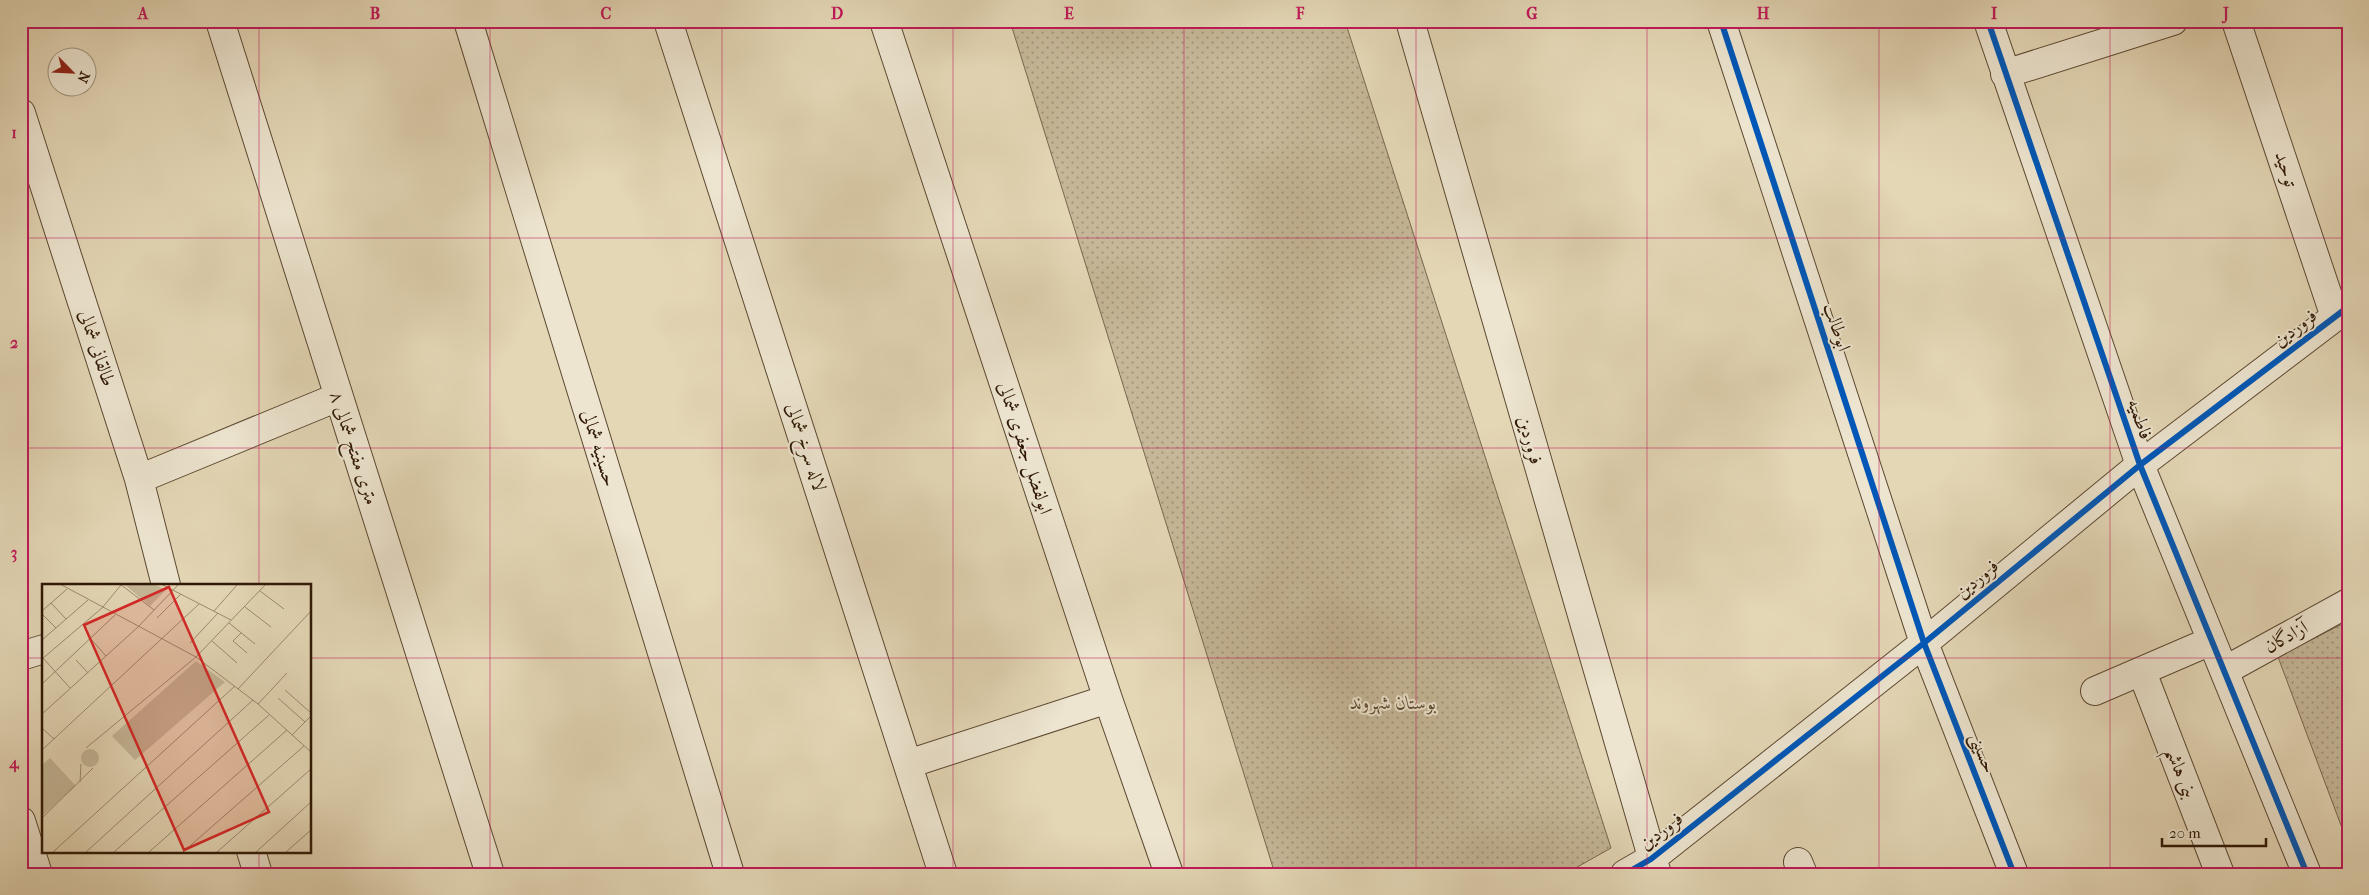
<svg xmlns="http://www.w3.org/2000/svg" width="2369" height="895" font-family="'IM FELL French Canon',Amiri,serif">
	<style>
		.park { fill: url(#park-dots); stroke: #7a684e }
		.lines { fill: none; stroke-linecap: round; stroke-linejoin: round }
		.minor-casing { stroke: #5c4831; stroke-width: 30 }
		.minor { stroke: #ede5d0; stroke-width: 28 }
		.cycleway-casing { stroke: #ede5d0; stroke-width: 9 }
		.cycleway { stroke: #0057b8; stroke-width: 6 }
		.grid { fill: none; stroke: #c2185b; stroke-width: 1; stroke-opacity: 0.55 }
		.labels { text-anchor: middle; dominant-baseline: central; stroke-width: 4; stroke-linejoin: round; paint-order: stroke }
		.street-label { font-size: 19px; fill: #2f1805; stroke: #ede5d0 }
		.park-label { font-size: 19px; font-style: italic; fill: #5c4831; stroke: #ede5d0 }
		.inset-road { fill: none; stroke: #9c8b6f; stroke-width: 1 }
		.view { fill: #d62828; fill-opacity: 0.15; stroke: #d62828; stroke-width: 2.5 }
		.inset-edge { fill: none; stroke: #2f1805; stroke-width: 2.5 }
		.neatline { fill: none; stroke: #c2185b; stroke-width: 2 }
		.grid-label { font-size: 16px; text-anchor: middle; font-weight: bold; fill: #c2185b }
	</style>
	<defs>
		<pattern id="park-dots" width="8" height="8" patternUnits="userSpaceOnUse" patternTransform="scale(1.25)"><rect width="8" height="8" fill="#c5b798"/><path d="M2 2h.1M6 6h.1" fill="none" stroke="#a0947a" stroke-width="1.8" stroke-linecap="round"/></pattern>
	</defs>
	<rect width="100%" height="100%" fill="#e4d7b6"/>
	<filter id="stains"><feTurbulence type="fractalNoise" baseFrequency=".004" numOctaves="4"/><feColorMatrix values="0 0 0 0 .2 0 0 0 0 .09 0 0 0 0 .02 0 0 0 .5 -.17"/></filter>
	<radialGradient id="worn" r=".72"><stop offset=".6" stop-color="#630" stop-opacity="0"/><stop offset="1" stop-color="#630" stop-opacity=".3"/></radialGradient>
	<path class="park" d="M 1010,21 L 1345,21 L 1611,848 L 1565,874 L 1275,874 Z
		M 2348,621 L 2348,844 L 2278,657 Z"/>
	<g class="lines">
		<g class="minor-casing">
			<path id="minor" d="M 220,21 L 490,874
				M 468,21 L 730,874
				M 668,21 L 943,874
				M 884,21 L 1108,699 L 1169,874
				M 1410,21 L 1657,874
				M 1721,21 L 1924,643 L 2014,874
				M 1988,21 L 2140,465 L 2307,874
				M 2236,21 L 2335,317
				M 2005,74 L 2173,21
				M 21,113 L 139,479 L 166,585
				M 139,479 L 338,397
				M 21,656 L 44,649
				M 2224,671 L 2348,603
				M 2142,672 L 2220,874
				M 2095,691 L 2211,641
				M 908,764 L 1108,699
				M 21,821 L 38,874
				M 251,851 L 258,874
				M 1798,862 L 1803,874
				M 1625,874 L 1651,859 L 1924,643 L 2140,465 L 2348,307"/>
		</g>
		<use href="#minor" class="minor"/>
		<g class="cycleway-casing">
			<path id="cycleway" d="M 1721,21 L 1924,643 L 2014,874
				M 1988,21 L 2140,465 L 2307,874
				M 1625,874 L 1651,859 L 1924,643 L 2140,465 L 2348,307"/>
		</g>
		<use href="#cycleway" class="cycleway"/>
	</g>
	<path class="grid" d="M 259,21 L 259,585M 490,21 L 490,874M 722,21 L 722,874M 953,21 L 953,874M 1184,21 L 1184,874M 1416,21 L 1416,874M 1647,21 L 1647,874M 1879,21 L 1879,874M 2110,21 L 2110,874M 21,238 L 2348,238M 21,448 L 2348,448M 21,658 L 44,658M 310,658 L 2348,658M 259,851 L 259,874"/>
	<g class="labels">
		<g class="street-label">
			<text transform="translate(2286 169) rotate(72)">توحید</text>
			<text transform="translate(1837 327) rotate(72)">ابوطالب</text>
			<text transform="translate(2295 328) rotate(-37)">فروردین</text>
			<text transform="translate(97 348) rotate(72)">طالقانی شمالی</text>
			<text transform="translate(2140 419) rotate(71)">فاطمیه</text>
			<text transform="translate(1530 440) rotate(74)">فروردین</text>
			<text transform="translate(806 447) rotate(72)">لاله سرخ شمالی</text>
			<text transform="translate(354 448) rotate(72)">۸ متری مفتح شمالی</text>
			<text transform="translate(599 448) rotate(73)">حسینیه شمالی</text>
			<text transform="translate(1025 448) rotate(72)">ابولفضل جعفری شمالی</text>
			<text transform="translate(1977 579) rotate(-40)">فروردین</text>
			<text transform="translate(2286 637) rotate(-29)">آزادگان</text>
			<text transform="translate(1983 753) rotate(69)">حسینی</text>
			<text transform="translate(2181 773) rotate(69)">بنی هاشم</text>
			<text transform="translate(1661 831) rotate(-37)">فروردین</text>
		</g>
		<g class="park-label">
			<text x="1393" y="703">بوستان شهروند</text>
		</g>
	</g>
	<g transform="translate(42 584)">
		<rect width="269" height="269" fill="#e4d7b6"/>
		<path d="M39 174a9 9 0 1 1 18 0a9 9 0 1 1-18 0Z" fill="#c5b798"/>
		<path d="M 82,0 L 112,0 L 124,6 L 108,22 ZM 154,77 L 183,98 L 93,176 L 70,152 ZM 8,174 L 34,202 L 0,232 L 0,181 Z" fill="#c5b798"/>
		<path class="inset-road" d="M 18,0 L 154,73 L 216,120 L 269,168M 78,0 L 112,26M 119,0 L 189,36M 218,7 L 242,25M 9,19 L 24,35M 203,23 L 229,43M 0,27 L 25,5M 172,27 L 196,0M 0,30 L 14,44M 115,34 L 139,10M 187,39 L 213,60M 199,49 L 191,57 L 205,69M 48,54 L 64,72M 0,56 L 46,16M 170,57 L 195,79M 148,59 L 176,29M 1,74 L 28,104M 0,75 L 60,24 L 79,1M 34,76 L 46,89M 0,100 L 73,31M 196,105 L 269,27M 243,106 L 269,129M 236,114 L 263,138M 216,120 L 245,89M 0,130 L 96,43 L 137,0M 0,144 L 12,155M 250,151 L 269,132M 44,164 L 154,73 L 224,0M 0,166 L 157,20M 38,198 L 39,180M 0,234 L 51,184M 11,268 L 193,102M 44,268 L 211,116M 72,268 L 227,131M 107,268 L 245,146M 141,268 L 262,162M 175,268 L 269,185M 214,268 L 269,218M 244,268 L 269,246"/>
		<path class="view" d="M 127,3 L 227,228 L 142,266 L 42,41 Z"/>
		<rect width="269" height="269" class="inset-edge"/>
	</g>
	<rect width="2369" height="895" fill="none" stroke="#e4d7b6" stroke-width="55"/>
	<g transform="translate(72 72) rotate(114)"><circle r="24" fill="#ede5d0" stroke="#a1937f"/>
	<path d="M0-4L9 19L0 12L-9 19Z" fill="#8f2418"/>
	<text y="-8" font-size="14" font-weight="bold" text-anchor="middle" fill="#2f1805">N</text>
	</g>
	<path d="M2162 838v8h104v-8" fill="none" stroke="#2f1805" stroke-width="2.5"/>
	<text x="2169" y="838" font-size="15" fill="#2f1805" stroke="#ede5d0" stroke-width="4" paint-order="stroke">20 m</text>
	<rect x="28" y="28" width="2314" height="840" class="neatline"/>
	<g class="grid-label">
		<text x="143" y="19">A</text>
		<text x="375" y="19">B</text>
		<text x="606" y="19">C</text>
		<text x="837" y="19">D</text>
		<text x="1069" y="19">E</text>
		<text x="1300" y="19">F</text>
		<text x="1532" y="19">G</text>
		<text x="1763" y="19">H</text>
		<text x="1994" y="19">I</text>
		<text x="2226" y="19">J</text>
		<text x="14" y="138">1</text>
		<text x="14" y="348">2</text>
		<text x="14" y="558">3</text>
		<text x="14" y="768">4</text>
	</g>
	<rect width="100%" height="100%" filter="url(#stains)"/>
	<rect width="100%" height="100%" fill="url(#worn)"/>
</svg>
